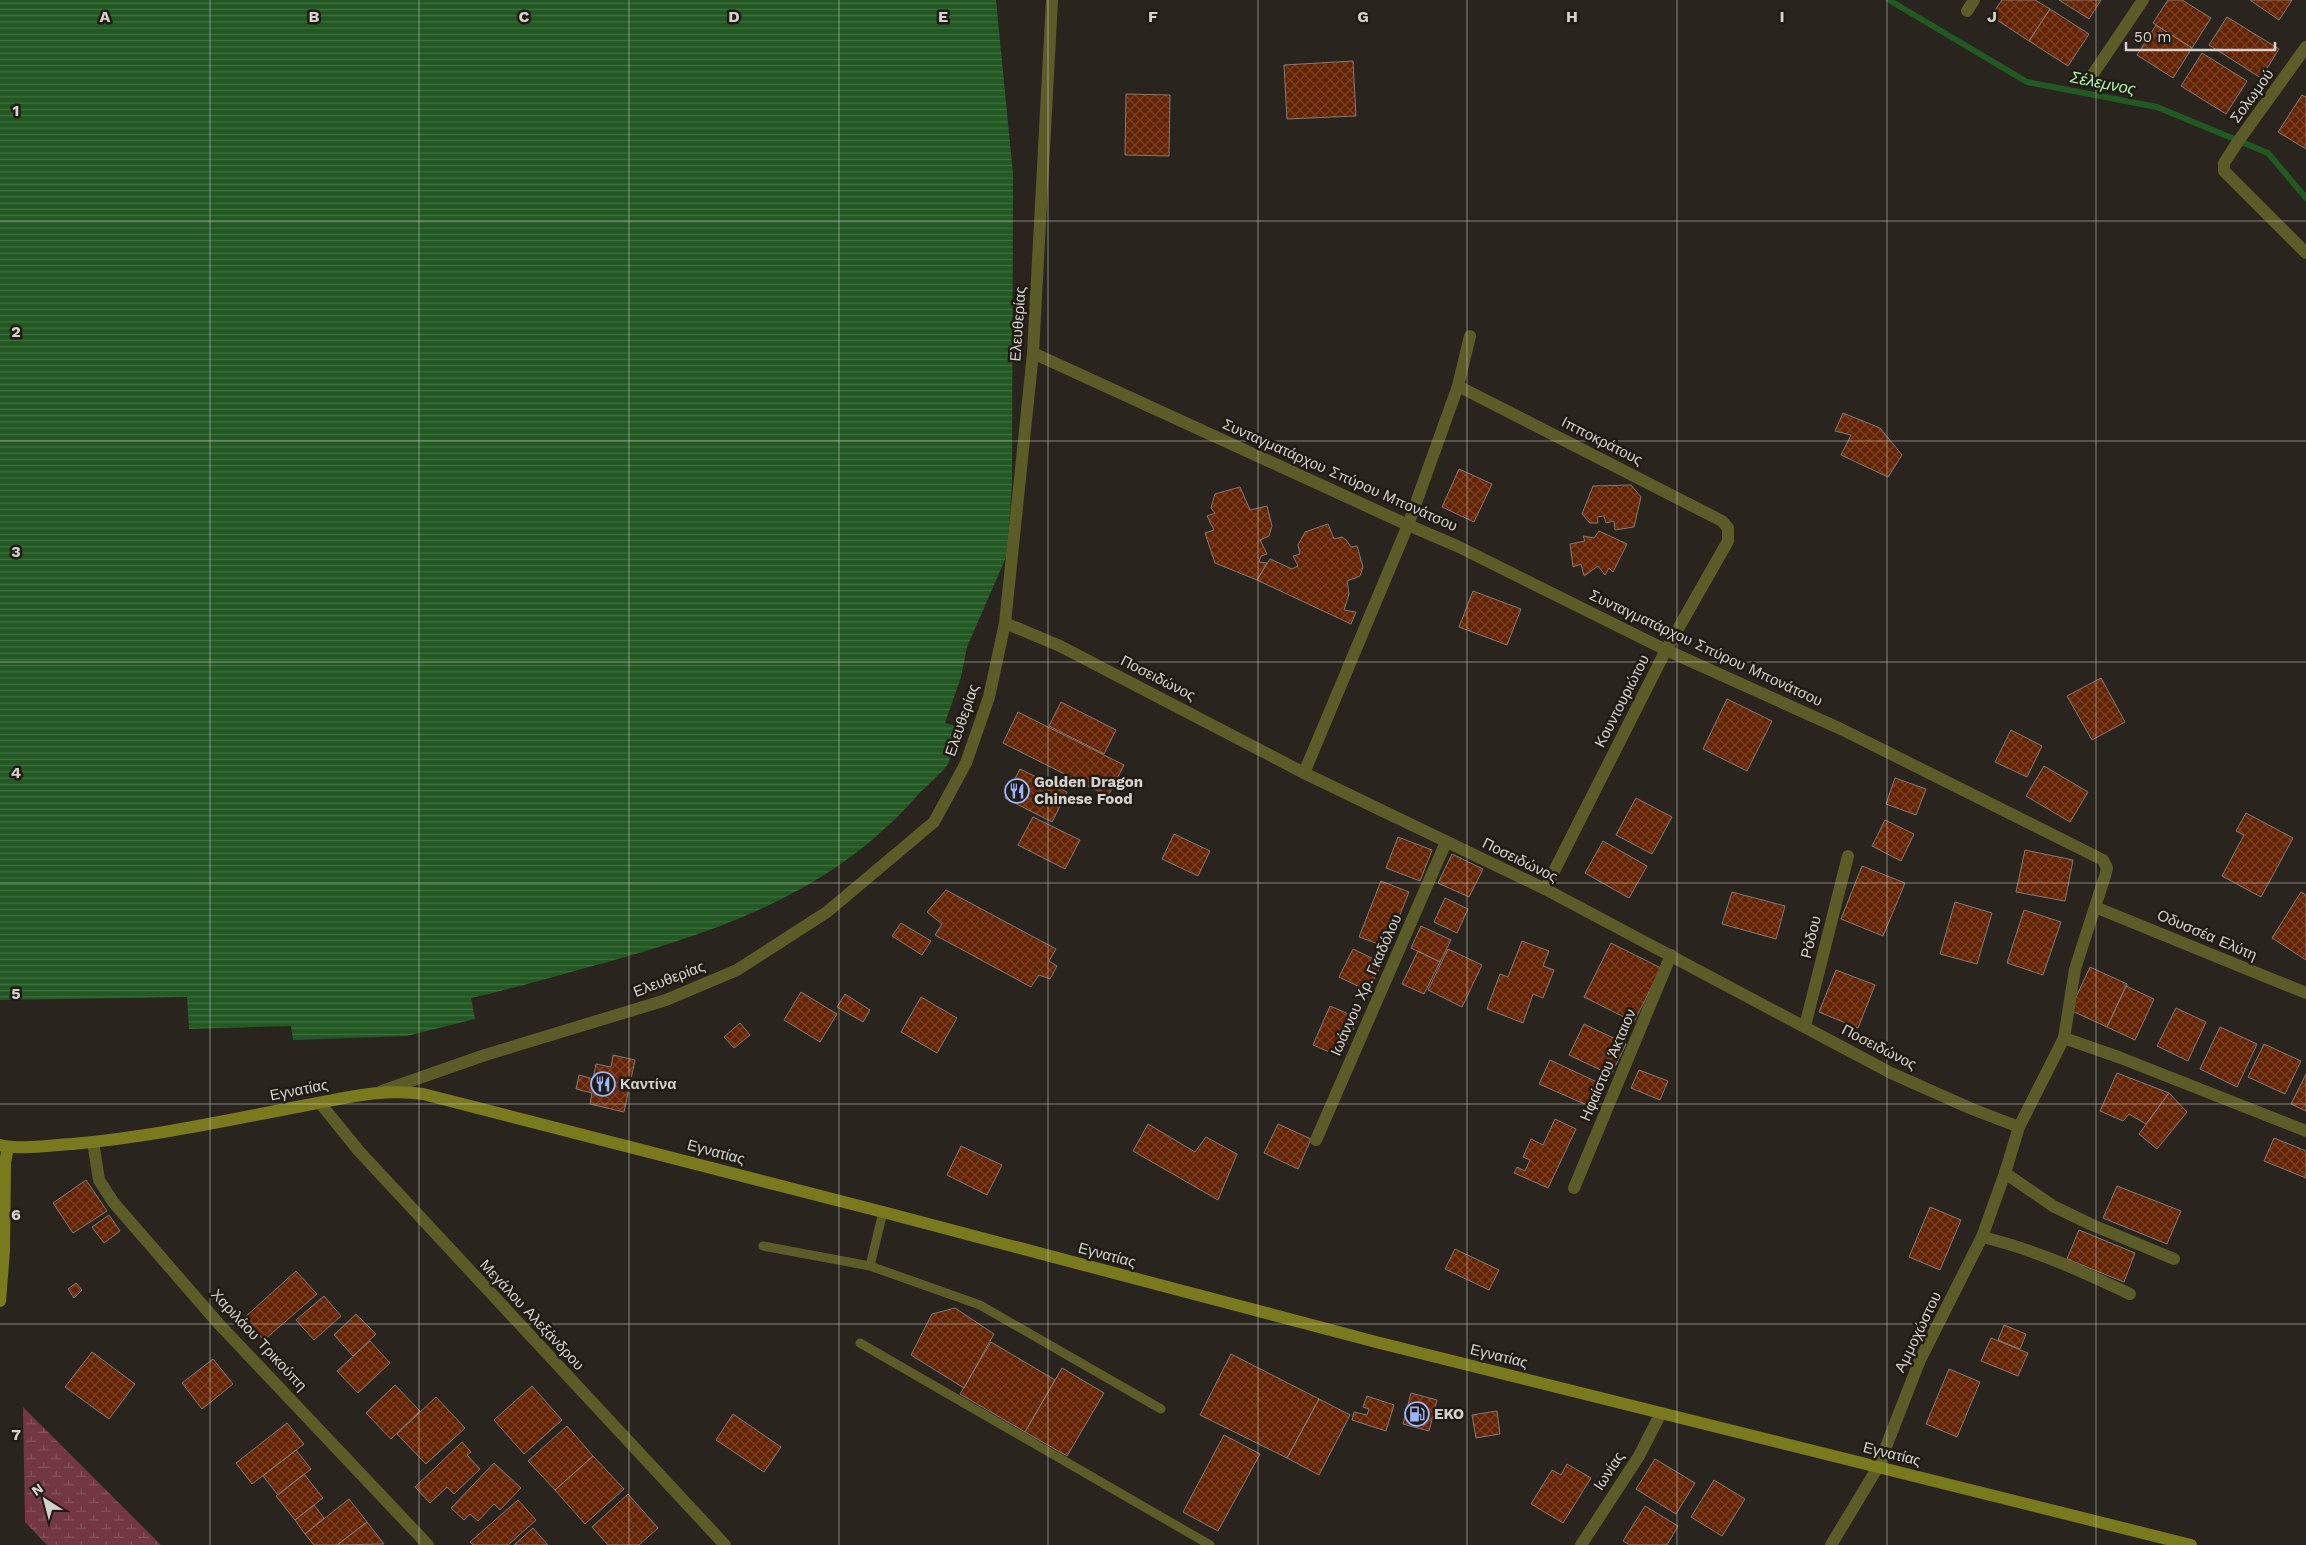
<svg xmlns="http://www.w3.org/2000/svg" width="2306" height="1545" font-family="'Work Sans',sans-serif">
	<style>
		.wetland { fill: url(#wetland-marsh) }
		.water { fill: url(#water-rules) }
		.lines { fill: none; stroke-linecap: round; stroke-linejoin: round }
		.stream { stroke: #225822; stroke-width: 6 }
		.building { fill: url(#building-cross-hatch); stroke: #837975 }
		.service { stroke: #5b5c28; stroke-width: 9 }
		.minor { stroke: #5b5c28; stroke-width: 12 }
		.tertiary { stroke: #5b5c28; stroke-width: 12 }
		.secondary { stroke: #797a1e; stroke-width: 12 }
		.grid { fill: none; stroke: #d5d2cd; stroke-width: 1; stroke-opacity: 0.55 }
		.labels { text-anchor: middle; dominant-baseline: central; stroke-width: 5; stroke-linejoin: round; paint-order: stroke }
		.street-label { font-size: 15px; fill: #d5d2cd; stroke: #201b15 }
		.poi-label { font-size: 15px; font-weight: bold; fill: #d5d2cd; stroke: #201b15; text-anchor: start }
		.water-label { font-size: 16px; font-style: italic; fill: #aefbaa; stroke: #201b15 }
		.grid-label { font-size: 16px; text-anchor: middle; font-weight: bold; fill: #d5d2cd; stroke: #201b15; stroke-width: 5; stroke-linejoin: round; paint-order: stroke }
	</style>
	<defs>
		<pattern id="wetland-marsh" width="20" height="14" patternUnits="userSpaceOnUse" patternTransform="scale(1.25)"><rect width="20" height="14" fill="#723742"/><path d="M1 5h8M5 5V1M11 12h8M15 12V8" fill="none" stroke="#85535c"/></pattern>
		<pattern id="water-rules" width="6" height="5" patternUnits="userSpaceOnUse" patternTransform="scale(1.25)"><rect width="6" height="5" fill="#225822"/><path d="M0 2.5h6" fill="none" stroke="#416f41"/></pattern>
		<pattern id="building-cross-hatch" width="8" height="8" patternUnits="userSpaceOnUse" patternTransform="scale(1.25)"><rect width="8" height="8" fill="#642302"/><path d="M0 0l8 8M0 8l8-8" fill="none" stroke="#794226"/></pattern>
	</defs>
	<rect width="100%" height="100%" fill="#29251e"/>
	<path class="wetland" d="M 23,1407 L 161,1545 L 47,1545 L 25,1522 Z"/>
	<path class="water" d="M 0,0 L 996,0 L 1013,174 L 1012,484 L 1007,555 L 967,647 L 961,677 L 945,723 L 959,727 C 955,739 953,753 948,764 C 943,772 924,788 916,797 C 826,899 705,936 578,970 C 542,980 507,990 471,998 L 475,1019 L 407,1036 L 293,1040 L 291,1026 L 189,1029 L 187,997 L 0,1000 Z"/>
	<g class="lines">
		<path class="stream" d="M 1889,0 L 2027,82 L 2157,107 L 2268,153 L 2306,198"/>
	</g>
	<path class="building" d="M 2002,0 L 2035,0 L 2050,9 L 2029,41 L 1991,16 Z
		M 2059,0 L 2101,0 L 2089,19 Z
		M 2168,0 L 2182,0 L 2211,18 L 2192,48 L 2153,23 Z
		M 2250,0 L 2292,0 L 2279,20 Z
		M 2050,9 L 2089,34 L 2068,66 L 2029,41 Z
		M 2227,17 L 2279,49 L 2261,78 L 2209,45 Z
		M 2156,25 L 2192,48 L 2173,78 L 2137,55 Z
		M 2202,53 L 2247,81 L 2226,114 L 2181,86 Z
		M 1353,61 L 1356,116 L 1287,119 L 1284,65 Z
		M 1126,94 L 1170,95 L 1169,156 L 1125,155 Z
		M 2302,95 L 2306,97 L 2306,149 L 2278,132 Z
		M 1843,413 L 1880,428 L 1902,455 L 1888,477 L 1841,455 L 1851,435 L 1835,431 Z
		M 1459,469 L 1492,484 L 1474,522 L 1442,507 Z
		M 1631,485 L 1641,497 L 1634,527 L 1615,530 L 1614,521 L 1606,523 L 1604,516 L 1597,517 L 1598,523 L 1590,523 L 1582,514 L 1593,486 Z
		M 1240,487 L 1250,510 L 1267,506 L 1272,526 L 1269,536 L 1260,540 L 1267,554 L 1261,556 L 1259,562 L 1267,563 L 1257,580 L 1215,563 L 1205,533 L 1214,530 L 1207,516 L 1215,513 L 1211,508 L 1215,494 Z
		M 1328,524 L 1334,539 L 1342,537 L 1346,540 L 1351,547 L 1357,546 L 1363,567 L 1360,576 L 1347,581 L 1349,594 L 1344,610 L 1356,612 L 1351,624 L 1257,580 L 1270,559 L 1292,569 L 1298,566 L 1293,556 L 1300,554 L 1298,545 L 1305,532 Z
		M 1599,531 L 1627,544 L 1613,572 L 1609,568 L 1605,575 L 1598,566 L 1584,576 L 1581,564 L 1573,567 L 1570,544 L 1585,541 L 1583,536 L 1594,538 Z
		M 1473,591 L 1521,609 L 1507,645 L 1459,627 Z
		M 2101,678 L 2125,722 L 2092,740 L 2067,696 Z
		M 1727,699 L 1772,721 L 1747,771 L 1703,749 Z
		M 1061,702 L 1116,730 L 1104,754 L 1049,726 Z
		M 1018,712 L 1124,765 L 1108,796 L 1003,743 Z
		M 2011,730 L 2042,746 L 2027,777 L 1995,762 Z
		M 2044,766 L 2088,792 L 2070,822 L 2026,796 Z
		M 1020,769 L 1067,792 L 1052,822 L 1005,798 Z
		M 1895,778 L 1926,789 L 1916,815 L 1886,804 Z
		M 1636,798 L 1672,817 L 1652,854 L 1616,835 Z
		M 2246,813 L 2293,838 L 2261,897 L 2222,876 L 2244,835 L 2236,831 Z
		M 1033,817 L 1080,840 L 1065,869 L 1018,845 Z
		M 1885,820 L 1914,834 L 1901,861 L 1872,846 Z
		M 1174,834 L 1210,851 L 1198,876 L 1162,859 Z
		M 1398,837 L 1432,850 L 1420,881 L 1386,868 Z
		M 1603,841 L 1647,866 L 1629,898 L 1585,873 Z
		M 2025,850 L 2073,860 L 2065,901 L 2016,892 Z
		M 1452,854 L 1483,869 L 1469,897 L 1438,883 Z
		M 1862,866 L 1905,883 L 1883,936 L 1841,919 Z
		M 1381,881 L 1409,892 L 1387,947 L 1359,937 Z
		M 946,890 L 1056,949 L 1049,961 L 1057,966 L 1050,979 L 1039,975 L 1031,987 L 935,935 L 942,924 L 927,912 Z
		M 1732,892 L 1785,906 L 1776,939 L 1722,924 Z
		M 2301,892 L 2306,895 L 2306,960 L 2272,938 Z
		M 1445,898 L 1468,909 L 1457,933 L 1434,922 Z
		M 1955,902 L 1992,913 L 1977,964 L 1940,954 Z
		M 2024,910 L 2061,922 L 2043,975 L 2007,963 Z
		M 901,923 L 931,941 L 922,955 L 892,936 Z
		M 1421,926 L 1451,940 L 1440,962 L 1411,948 Z
		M 1522,941 L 1549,951 L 1543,966 L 1554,970 L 1543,998 L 1533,994 L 1523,1023 L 1487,1009 L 1500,974 L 1508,977 Z
		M 1611,943 L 1661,968 L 1634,1022 L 1584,997 Z
		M 1353,949 L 1382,963 L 1368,991 L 1339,977 Z
		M 1448,949 L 1482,965 L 1462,1007 L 1428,990 Z
		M 1418,951 L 1440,962 L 1424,994 L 1402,984 Z
		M 2090,967 L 2127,984 L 2107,1027 L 2070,1010 Z
		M 1836,970 L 1875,985 L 1858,1028 L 1819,1012 Z
		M 2126,986 L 2154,999 L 2135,1040 L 2107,1027 Z
		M 801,992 L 837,1014 L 820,1042 L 784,1020 Z
		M 845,994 L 870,1010 L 863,1022 L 837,1007 Z
		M 921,997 L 957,1018 L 937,1053 L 901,1032 Z
		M 1330,1006 L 1358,1018 L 1341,1057 L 1313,1045 Z
		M 2176,1008 L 2206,1022 L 2188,1061 L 2157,1046 Z
		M 740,1023 L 750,1035 L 734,1048 L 724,1037 Z
		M 1584,1024 L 1626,1044 L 1611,1075 L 1569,1055 Z
		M 2220,1027 L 2257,1044 L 2237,1087 L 2200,1069 Z
		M 2264,1044 L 2301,1061 L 2285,1094 L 2248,1077 Z
		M 613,1055 L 635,1060 L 624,1112 L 590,1104 L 592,1093 L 576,1089 L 579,1075 L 593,1079 L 596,1064 L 611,1067 Z
		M 1550,1060 L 1599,1083 L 1589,1106 L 1539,1084 Z
		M 1639,1070 L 1668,1081 L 1660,1100 L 1631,1088 Z
		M 2117,1073 L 2169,1093 L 2146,1124 L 2129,1114 L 2123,1121 L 2100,1111 Z
		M 2306,1074 L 2306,1111 L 2291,1104 Z
		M 2169,1093 L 2187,1112 L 2157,1149 L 2139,1134 Z
		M 1555,1119 L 1576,1129 L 1548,1188 L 1514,1173 L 1517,1167 L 1525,1171 L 1530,1160 L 1523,1157 L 1531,1139 L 1543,1145 Z
		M 1148,1124 L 1195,1152 L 1206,1137 L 1237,1154 L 1218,1200 L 1133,1151 Z
		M 1278,1124 L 1311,1139 L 1298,1169 L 1264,1153 Z
		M 2274,1138 L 2306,1151 L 2306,1178 L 2264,1161 Z
		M 961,1146 L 1002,1165 L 987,1195 L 947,1175 Z
		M 86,1180 L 107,1211 L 73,1233 L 53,1203 Z
		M 2117,1186 L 2181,1211 L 2167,1244 L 2103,1218 Z
		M 1930,1207 L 1961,1220 L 1940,1270 L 1909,1257 Z
		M 109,1215 L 120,1231 L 104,1243 L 92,1227 Z
		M 2079,1230 L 2135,1253 L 2124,1282 L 2067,1259 Z
		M 1455,1249 L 1499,1270 L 1489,1290 L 1445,1269 Z
		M 296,1271 L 317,1294 L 264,1340 L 244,1318 Z
		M 76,1283 L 82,1290 L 74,1298 L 68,1289 Z
		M 324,1296 L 341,1316 L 314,1340 L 296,1320 Z
		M 955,1308 L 994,1334 L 964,1388 L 911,1355 L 932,1314 Z
		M 356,1314 L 376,1334 L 353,1356 L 334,1335 Z
		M 2004,1325 L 2026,1334 L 2020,1349 L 1998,1340 Z
		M 1991,1338 L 2028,1353 L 2018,1376 L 1981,1361 Z
		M 370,1341 L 390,1363 L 358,1393 L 337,1371 Z
		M 991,1342 L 1055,1380 L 1025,1432 L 960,1394 Z
		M 92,1352 L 135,1384 L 109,1419 L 65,1387 Z
		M 1231,1354 L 1319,1399 L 1287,1458 L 1200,1415 Z
		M 213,1359 L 233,1384 L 202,1409 L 182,1383 Z
		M 1062,1368 L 1104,1393 L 1067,1456 L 1025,1432 Z
		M 1949,1369 L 1980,1382 L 1957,1437 L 1926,1424 Z
		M 395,1385 L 420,1411 L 391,1439 L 366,1413 Z
		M 532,1386 L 562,1420 L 524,1454 L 494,1420 Z
		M 1411,1393 L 1437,1400 L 1429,1431 L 1403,1424 Z
		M 1367,1396 L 1394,1405 L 1386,1431 L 1352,1420 L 1354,1412 L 1367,1415 L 1369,1409 L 1363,1407 Z
		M 436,1397 L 465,1428 L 426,1464 L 397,1434 Z
		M 1319,1399 L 1350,1415 L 1319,1475 L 1287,1458 Z
		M 1497,1411 L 1500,1434 L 1476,1438 L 1472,1415 Z
		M 733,1414 L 781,1447 L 764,1472 L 716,1440 Z
		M 287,1423 L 304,1444 L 252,1484 L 236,1463 Z
		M 567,1426 L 593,1456 L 555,1490 L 528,1461 Z
		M 1224,1435 L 1260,1454 L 1218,1531 L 1183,1512 Z
		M 462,1442 L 471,1452 L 467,1455 L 480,1469 L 454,1494 L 447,1487 L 430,1503 L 415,1487 Z
		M 296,1450 L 311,1469 L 278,1495 L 263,1476 Z
		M 593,1456 L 624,1489 L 585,1524 L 555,1490 Z
		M 1655,1459 L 1695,1483 L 1676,1514 L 1636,1489 Z
		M 494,1463 L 521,1488 L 500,1510 L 494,1504 L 478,1521 L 470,1514 L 464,1520 L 451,1508 Z
		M 1567,1464 L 1591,1478 L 1563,1523 L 1531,1504 L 1552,1470 L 1561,1475 Z
		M 304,1474 L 323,1498 L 295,1520 L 276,1496 Z
		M 1714,1480 L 1745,1499 L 1722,1536 L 1691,1517 Z
		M 628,1494 L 658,1528 L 639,1545 L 608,1545 L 592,1527 Z
		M 349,1499 L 367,1522 L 337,1545 L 314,1545 L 305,1534 Z
		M 518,1500 L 536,1520 L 508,1545 L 473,1545 L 470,1542 Z
		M 314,1505 L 324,1518 L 305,1534 L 295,1520 Z
		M 1645,1506 L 1678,1526 L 1667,1545 L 1630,1545 L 1623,1541 Z
		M 367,1522 L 384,1544 L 337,1545 Z
		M 533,1528 L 548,1545 L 514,1545 Z"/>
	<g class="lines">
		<path class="service" d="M 763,1246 L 870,1266 L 980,1305 L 1161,1409
			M 870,1266 L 883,1212
			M 860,1343 L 1210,1545"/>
		<path class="minor" d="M 1967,11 L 1974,0
			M 2306,47 L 2239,140 L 2224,163 L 2224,171 L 2306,253
			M 2093,74 L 2143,0
			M 1033,353 L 1408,525 L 1457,546 L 1666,650 L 1841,729 L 2103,860 L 2107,868 L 2105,876 L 2075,969 L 2064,1038
			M 1458,386 L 1722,521 L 1728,528 L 1728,541 L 1666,650 L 1545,889
			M 1304,773 L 1408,525 L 1458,386 L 1470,336
			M 2095,907 L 2306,993
			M 1805,1026 L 1848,856
			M 320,1103 L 358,1150 L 725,1545
			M 1316,1140 L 1446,842
			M 93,1142 L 99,1180 L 113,1202 L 218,1323 L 428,1545
			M 2005,1173 L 2053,1206 L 2090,1224 L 2174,1259
			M 1574,1188 L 1671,955
			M 1982,1237 C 2034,1249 2081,1271 2130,1294
			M 1831,1545 L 1878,1467"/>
		<path class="tertiary" d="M 1005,623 L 1060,646 L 1304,773 L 1545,889 L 1891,1073 L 1972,1109 L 2019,1127
			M 382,1091 L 485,1055 L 666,1000 L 737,970 L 827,912 L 934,822 L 966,763 L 989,697 L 1005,623 L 1033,353 L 1052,0
			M 1878,1467 L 1920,1360 L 1982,1237 L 2005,1173 L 2019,1127 L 2064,1038 L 2121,1058 L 2306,1131
			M 1581,1545 L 1639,1456 L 1661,1413"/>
		<path class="secondary" d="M 0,1145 C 23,1150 49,1145 72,1144 C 151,1137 229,1120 307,1105 C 345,1098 383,1088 423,1094 L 883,1212 L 1376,1342 L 2191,1545
			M 0,1301 L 4,1251 L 5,1163 L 8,1147"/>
	</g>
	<path class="grid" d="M 210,0 L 210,1545M 419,0 L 419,1545M 629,0 L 629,1545M 839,0 L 839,1545M 1048,0 L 1048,1545M 1258,0 L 1258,1545M 1467,0 L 1467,1545M 1677,0 L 1677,1545M 1887,0 L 1887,1545M 2096,0 L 2096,1545M 0,221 L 2306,221M 0,441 L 2306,441M 0,662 L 2306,662M 0,883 L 2306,883M 0,1104 L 2306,1104M 0,1324 L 2306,1324"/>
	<defs>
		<g id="restaurant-ring" transform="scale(1.25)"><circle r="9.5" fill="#201b15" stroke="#9ab5fd" stroke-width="1.5"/><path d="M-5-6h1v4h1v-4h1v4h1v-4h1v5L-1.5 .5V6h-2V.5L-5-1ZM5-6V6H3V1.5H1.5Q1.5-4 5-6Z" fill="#9ab5fd"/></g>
		<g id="fuel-ring" transform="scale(1.25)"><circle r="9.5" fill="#201b15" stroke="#9ab5fd" stroke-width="1.5"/><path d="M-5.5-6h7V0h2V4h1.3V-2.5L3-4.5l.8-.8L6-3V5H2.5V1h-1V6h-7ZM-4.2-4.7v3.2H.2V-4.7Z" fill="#9ab5fd"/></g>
	</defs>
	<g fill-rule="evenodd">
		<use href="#restaurant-ring" x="1017" y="791"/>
		<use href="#restaurant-ring" x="603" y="1084"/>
		<use href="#fuel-ring" x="1417" y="1414"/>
	</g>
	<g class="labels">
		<g class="street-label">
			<text transform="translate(2252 96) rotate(-54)">Σολωμού</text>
			<text transform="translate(1018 324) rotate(-86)">Ελευθερίας</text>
			<text transform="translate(1602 441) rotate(27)">Ιπποκράτους</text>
			<text transform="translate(1340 475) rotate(24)">Συνταγματάρχου Σπύρου Μπονάτσου</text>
			<text transform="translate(1706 648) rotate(25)">Συνταγματάρχου Σπύρου Μπονάτσου</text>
			<text transform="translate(1158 678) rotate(27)">Ποσειδώνος</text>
			<text transform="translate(1622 701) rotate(-63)">Κουντουριώτου</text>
			<text transform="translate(962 720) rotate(-71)">Ελευθερίας</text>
			<text transform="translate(1520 860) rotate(26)">Ποσειδώνος</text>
			<text transform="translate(2207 935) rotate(23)">Οδυσσέα Ελύτη</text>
			<text transform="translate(1811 937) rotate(-76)">Ρόδου</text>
			<text transform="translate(669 979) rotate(-21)">Ελευθερίας</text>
			<text transform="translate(1366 985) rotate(-66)">Ιωάννου Χρ. Γκαδόλου</text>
			<text transform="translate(1879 1047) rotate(27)">Ποσειδώνος</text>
			<text transform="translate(1608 1065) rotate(-67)">Ηφαίστου Άκταιον</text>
			<text transform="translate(299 1090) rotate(-11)">Εγνατίας</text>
			<text transform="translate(716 1152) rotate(15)">Εγνατίας</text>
			<text transform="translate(1107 1255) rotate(15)">Εγνατίας</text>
			<text transform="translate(532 1315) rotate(47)">Μεγάλου Αλεξάνδρου</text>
			<text transform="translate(1918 1332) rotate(-64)">Αμμοχώστου</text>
			<text transform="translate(259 1340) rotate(47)">Χαριλάου Τρικούπη</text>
			<text transform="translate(1499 1356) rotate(14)">Εγνατίας</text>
			<text transform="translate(1892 1454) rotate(14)">Εγνατίας</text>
			<text transform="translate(1609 1471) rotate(-57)">Ιωνίας</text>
		</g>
		<g class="poi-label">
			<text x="1034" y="782">Golden Dragon<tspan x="1034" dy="17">Chinese Food</tspan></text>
			<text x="620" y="1084">Καντίνα</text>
			<text x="1434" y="1414">EKO</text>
		</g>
		<g class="water-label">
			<text transform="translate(2103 83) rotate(11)">Σέλεμνος</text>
		</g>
	</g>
	<g class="grid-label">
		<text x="105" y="22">A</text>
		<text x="314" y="22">B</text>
		<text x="524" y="22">C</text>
		<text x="734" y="22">D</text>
		<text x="943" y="22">E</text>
		<text x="1153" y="22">F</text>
		<text x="1363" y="22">G</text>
		<text x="1572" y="22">H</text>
		<text x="1782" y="22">I</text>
		<text x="1992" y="22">J</text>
		<text x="16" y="116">1</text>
		<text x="16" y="337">2</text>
		<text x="16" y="557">3</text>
		<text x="16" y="778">4</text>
		<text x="16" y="999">5</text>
		<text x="16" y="1220">6</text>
		<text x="16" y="1440">7</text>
	</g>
	<g transform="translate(45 1500) rotate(324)" stroke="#201b15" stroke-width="4" paint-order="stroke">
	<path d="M0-4L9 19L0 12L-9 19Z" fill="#d5d2cd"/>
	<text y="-8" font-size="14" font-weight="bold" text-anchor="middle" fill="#d5d2cd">N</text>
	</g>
	<path d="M2126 42v8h149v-8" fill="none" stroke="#d5d2cd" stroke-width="2.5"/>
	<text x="2134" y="42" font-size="15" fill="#d5d2cd" stroke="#201b15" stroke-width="4" paint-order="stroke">50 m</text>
</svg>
